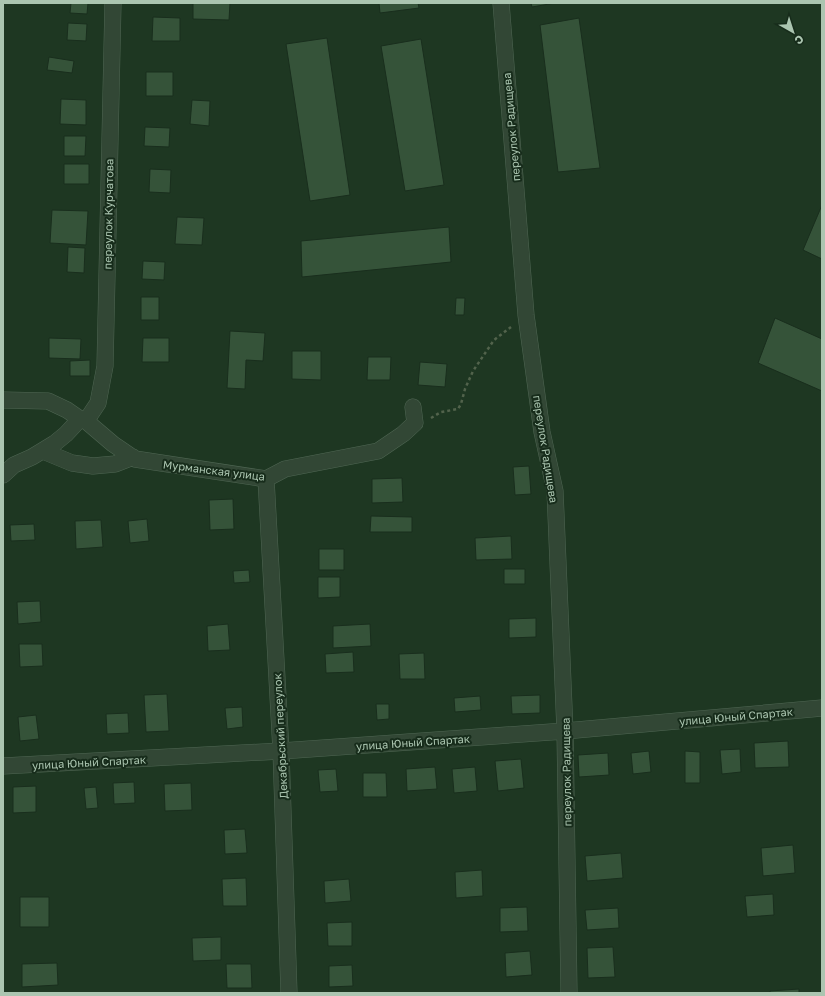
<svg xmlns="http://www.w3.org/2000/svg" width="825" height="996" font-family="'Golos Text',sans-serif">
	<style>
		.building { fill: #355339; stroke: #192e1d }
		.lines { fill: none; stroke-linecap: round; stroke-linejoin: round }
		.minor-casing { stroke: #4f6653; stroke-width: 17 }
		.path { stroke: #52634c; stroke-width: 2.5; stroke-dasharray: 3 3; stroke-linecap: butt }
		.minor { stroke: #324735; stroke-width: 16 }
		.labels { text-anchor: middle; dominant-baseline: central; stroke-width: 4; stroke-linejoin: round; paint-order: stroke }
		.street-label { font-size: 11px; fill: #abc5b0; stroke: #172c1b }
	</style>
	<rect width="100%" height="100%" fill="#1e3722"/>
	<path class="building" d="M 71,3 L 88,3 L 87,14 L 70,13 Z
		M 193,3 L 230,3 L 229,20 L 193,19 Z
		M 379,3 L 418,3 L 419,8 L 380,13 Z
		M 531,3 L 555,3 L 532,7 Z
		M 153,17 L 180,18 L 180,41 L 152,41 Z
		M 579,18 L 600,168 L 558,172 L 540,25 Z
		M 68,23 L 87,24 L 86,41 L 67,40 Z
		M 327,38 L 350,195 L 310,201 L 286,44 Z
		M 421,39 L 444,185 L 405,191 L 381,46 Z
		M 49,57 L 74,61 L 72,73 L 47,70 Z
		M 146,72 L 173,72 L 173,96 L 146,96 Z
		M 61,99 L 86,100 L 86,125 L 60,124 Z
		M 192,100 L 210,101 L 209,126 L 190,124 Z
		M 145,127 L 170,128 L 169,147 L 144,146 Z
		M 64,136 L 86,136 L 85,156 L 64,156 Z
		M 64,164 L 89,164 L 89,184 L 64,184 Z
		M 150,169 L 171,170 L 170,193 L 149,192 Z
		M 822,205 L 822,259 L 803,250 Z
		M 52,210 L 88,211 L 86,245 L 50,243 Z
		M 177,217 L 204,218 L 202,245 L 175,244 Z
		M 449,227 L 451,262 L 302,277 L 301,241 Z
		M 68,247 L 85,248 L 84,273 L 67,272 Z
		M 143,261 L 165,262 L 164,280 L 142,279 Z
		M 141,297 L 159,297 L 159,320 L 141,320 Z
		M 456,298 L 465,298 L 464,315 L 455,315 Z
		M 775,318 L 822,339 L 822,391 L 758,363 Z
		M 230,331 L 265,333 L 263,361 L 246,360 L 245,389 L 227,388 Z
		M 49,338 L 81,339 L 80,359 L 49,358 Z
		M 143,338 L 169,338 L 169,362 L 142,362 Z
		M 292,351 L 321,351 L 321,380 L 292,379 Z
		M 368,357 L 391,357 L 390,380 L 367,380 Z
		M 90,360 L 90,376 L 70,376 L 70,361 Z
		M 420,362 L 447,364 L 445,387 L 418,385 Z
		M 529,466 L 531,494 L 515,495 L 513,467 Z
		M 402,478 L 403,502 L 372,503 L 372,479 Z
		M 233,499 L 234,529 L 210,530 L 209,500 Z
		M 371,516 L 412,517 L 412,532 L 370,532 Z
		M 147,519 L 149,541 L 130,543 L 128,521 Z
		M 101,520 L 103,547 L 76,549 L 75,521 Z
		M 34,524 L 35,540 L 11,541 L 10,525 Z
		M 511,536 L 512,559 L 476,560 L 475,538 Z
		M 319,549 L 344,549 L 344,570 L 319,570 Z
		M 504,569 L 525,569 L 525,584 L 504,584 Z
		M 249,570 L 250,582 L 234,583 L 233,571 Z
		M 318,577 L 340,577 L 340,597 L 318,598 Z
		M 40,601 L 41,622 L 18,624 L 17,602 Z
		M 536,618 L 536,637 L 509,638 L 509,619 Z
		M 228,624 L 230,650 L 208,651 L 207,626 Z
		M 370,624 L 371,646 L 333,648 L 333,626 Z
		M 19,644 L 42,644 L 43,666 L 20,667 Z
		M 353,652 L 354,672 L 326,673 L 325,654 Z
		M 424,653 L 425,679 L 400,679 L 399,654 Z
		M 167,694 L 169,731 L 146,732 L 144,695 Z
		M 540,695 L 540,713 L 512,714 L 511,696 Z
		M 480,696 L 481,710 L 455,712 L 454,698 Z
		M 376,704 L 389,704 L 389,719 L 377,720 Z
		M 242,707 L 243,727 L 227,729 L 225,708 Z
		M 128,713 L 129,733 L 107,734 L 106,714 Z
		M 36,715 L 39,739 L 20,741 L 18,717 Z
		M 788,741 L 789,767 L 755,768 L 754,743 Z
		M 740,749 L 741,772 L 722,774 L 720,750 Z
		M 649,751 L 651,772 L 633,774 L 631,753 Z
		M 685,751 L 700,752 L 700,783 L 685,783 Z
		M 608,753 L 609,775 L 579,777 L 578,755 Z
		M 521,759 L 524,788 L 498,791 L 495,761 Z
		M 435,767 L 437,789 L 407,791 L 406,769 Z
		M 475,767 L 477,791 L 454,793 L 452,769 Z
		M 336,769 L 338,791 L 320,792 L 318,770 Z
		M 363,773 L 386,773 L 387,797 L 363,797 Z
		M 134,782 L 135,803 L 114,804 L 113,783 Z
		M 191,783 L 192,810 L 165,811 L 164,784 Z
		M 36,786 L 36,812 L 13,813 L 13,787 Z
		M 96,787 L 98,808 L 86,809 L 84,788 Z
		M 245,829 L 247,853 L 225,854 L 224,830 Z
		M 793,845 L 795,873 L 763,876 L 761,848 Z
		M 621,853 L 623,878 L 587,881 L 585,856 Z
		M 482,870 L 483,896 L 456,898 L 455,872 Z
		M 246,878 L 247,906 L 223,906 L 222,879 Z
		M 349,879 L 351,901 L 325,903 L 324,881 Z
		M 773,894 L 774,915 L 747,917 L 745,896 Z
		M 20,897 L 49,897 L 49,927 L 20,927 Z
		M 527,907 L 528,931 L 500,932 L 500,908 Z
		M 618,908 L 619,928 L 587,930 L 585,910 Z
		M 352,922 L 352,946 L 328,946 L 327,923 Z
		M 221,937 L 221,960 L 193,961 L 192,938 Z
		M 613,947 L 615,977 L 588,978 L 587,948 Z
		M 530,951 L 532,975 L 506,977 L 505,953 Z
		M 57,963 L 58,985 L 22,987 L 22,964 Z
		M 226,964 L 251,964 L 252,988 L 227,988 Z
		M 352,965 L 353,986 L 329,987 L 329,966 Z
		M 799,989 L 799,993 L 770,993 L 770,991 Z"/>
	<g class="lines">
		<g class="minor-casing">
			<path id="minor" d="M 501,3 L 526,315 L 542,432 L 555,491 L 565,731 L 569,993
				M 3,400 L 48,401 L 67,410 L 80,419 L 86,421 L 113,444 L 135,459 L 266,479 L 285,469 L 378,451 L 403,434 L 415,423 L 413,407
				M 86,421 L 98,403 L 105,366 L 113,3
				M 43,451 L 72,463 L 93,466 L 115,464 L 133,457
				M 3,475 L 14,465 L 32,457 L 55,443 L 66,434 L 80,419
				M 266,479 L 281,751 L 289,993
				M 3,766 L 281,751 L 565,731 L 822,708"/>
		</g>
		<path class="path" d="M 431,418 L 441,412 L 458,409 L 461,404 L 465,389 L 473,371 L 494,340 L 511,327"/>
		<use href="#minor" class="minor"/>
	</g>
	<g class="labels">
		<g class="street-label">
			<text transform="translate(511 127) rotate(-95)">переулок Радищева</text>
			<text transform="translate(108 214) rotate(-89)">переулок Курчатова</text>
			<text transform="translate(546 449) rotate(81)">переулок Радищева</text>
			<text transform="translate(214 470) rotate(7)">Мурманская улица</text>
			<text transform="translate(736 716) rotate(-5)">улица Юный Спартак</text>
			<text transform="translate(280 736) rotate(-93)">Декабрьский переулок</text>
			<text transform="translate(413 742) rotate(-4)">улица Юный Спартак</text>
			<text transform="translate(89 762) rotate(-3)">улица Юный Спартак</text>
			<text transform="translate(566 772) rotate(-91)">переулок Радищева</text>
		</g>
	</g>
	<rect width="825" height="996" fill="none" stroke="#abc5b0" stroke-width="8"/>
	<g transform="translate(793 32) rotate(141)" stroke="#172c1b" stroke-width="3" paint-order="stroke">
	<path d="M0-3L7 15L0 10L-7 15Z" fill="#abc5b0"/>
	<text y="-6" font-size="11" font-weight="bold" text-anchor="middle" fill="#abc5b0">С</text>
	</g>
</svg>
